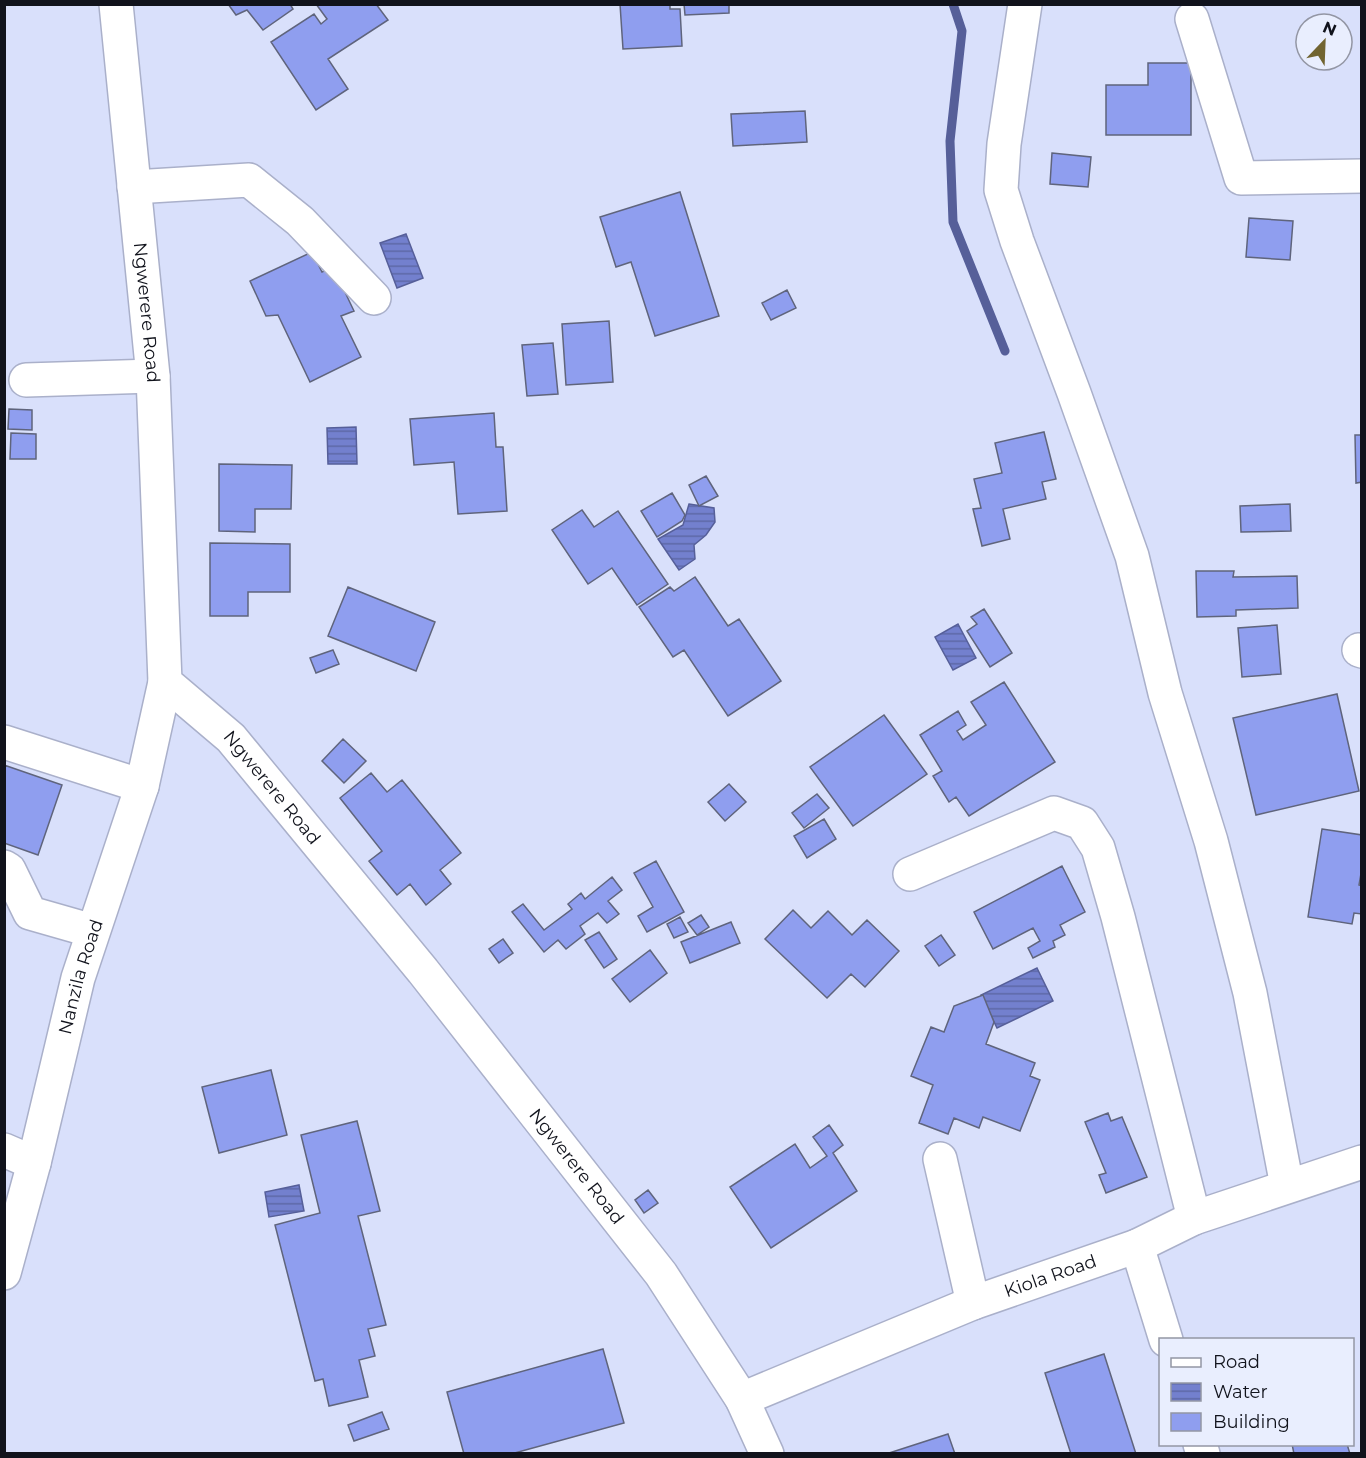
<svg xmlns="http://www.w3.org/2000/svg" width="1366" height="1458" font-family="Montserrat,sans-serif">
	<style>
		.water { fill: url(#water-rules); stroke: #565f99; stroke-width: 1.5 }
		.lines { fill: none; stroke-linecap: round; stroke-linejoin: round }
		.stream { stroke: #565f99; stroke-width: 9 }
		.building { fill: #8f9eef; stroke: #5f647c; stroke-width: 1.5 }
		.minor-casing { stroke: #aab0ca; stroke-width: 36 }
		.minor { stroke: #fff; stroke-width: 33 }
		.labels { text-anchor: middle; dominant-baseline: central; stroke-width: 5; stroke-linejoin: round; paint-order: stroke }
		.street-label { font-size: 18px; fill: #11131c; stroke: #e9eefe }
	</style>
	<defs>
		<pattern id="water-rules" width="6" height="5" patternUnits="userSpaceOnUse" patternTransform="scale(1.5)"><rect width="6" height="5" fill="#7380ce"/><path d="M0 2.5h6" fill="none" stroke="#5d68a6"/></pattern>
	</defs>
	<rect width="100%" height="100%" fill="#d9e0fb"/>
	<path class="water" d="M 406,234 L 423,278 L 397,288 L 380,243 Z
		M 356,427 L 357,464 L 328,464 L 327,428 Z
		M 689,504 L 714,508 L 715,522 L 706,535 L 694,545 L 695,559 L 679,570 L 658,539 L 683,525 Z
		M 958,624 L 976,658 L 953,670 L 935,637 Z
		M 1037,968 L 1053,1001 L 997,1028 L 981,995 Z
		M 299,1185 L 304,1211 L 269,1217 L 265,1192 Z"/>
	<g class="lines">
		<path class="stream" d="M 953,4 L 962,31 L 950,141 L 953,222 L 1005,351"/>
	</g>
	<path class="building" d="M 228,4 L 290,4 L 293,9 L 263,30 L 247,10 L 236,15 Z
		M 316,4 L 376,4 L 388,20 L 328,59 L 348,89 L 316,110 L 271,42 L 314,14 L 321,24 L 327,19 Z
		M 620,4 L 670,4 L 670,9 L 680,9 L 682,46 L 623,49 Z
		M 684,4 L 729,4 L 729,13 L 685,15 Z
		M 1148,63 L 1191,63 L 1191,135 L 1106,135 L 1106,85 L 1148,85 Z
		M 805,111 L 807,142 L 733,146 L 731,114 Z
		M 1052,153 L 1091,157 L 1088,187 L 1050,184 Z
		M 680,192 L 719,316 L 655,336 L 631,262 L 616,267 L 600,217 Z
		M 1249,218 L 1293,221 L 1290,260 L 1246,257 Z
		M 312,252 L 322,272 L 333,267 L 354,311 L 341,316 L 361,357 L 310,382 L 278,315 L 266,316 L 250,281 Z
		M 787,290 L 796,308 L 771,320 L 762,303 Z
		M 609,321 L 613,382 L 566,385 L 562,324 Z
		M 553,343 L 558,394 L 527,396 L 522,345 Z
		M 9,409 L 32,410 L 32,430 L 8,429 Z
		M 494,413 L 496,447 L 503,447 L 507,511 L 458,514 L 454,462 L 414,465 L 410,419 Z
		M 1044,432 L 1056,479 L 1042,482 L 1046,499 L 1003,509 L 1010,539 L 982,546 L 973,509 L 981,508 L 974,479 L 1002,473 L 995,443 Z
		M 11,433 L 36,434 L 36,459 L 10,459 Z
		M 1355,435 L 1362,435 L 1362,482 L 1356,483 Z
		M 219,464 L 292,465 L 291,509 L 255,509 L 255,532 L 219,531 Z
		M 706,476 L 718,496 L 699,506 L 689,485 Z
		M 672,493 L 685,515 L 682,521 L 657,537 L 641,511 Z
		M 1290,504 L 1291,531 L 1241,532 L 1240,506 Z
		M 582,510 L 594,527 L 618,511 L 668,584 L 637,605 L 612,568 L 588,584 L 552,530 Z
		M 210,543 L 290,544 L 290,592 L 248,592 L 248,616 L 210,616 Z
		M 1196,571 L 1234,571 L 1233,577 L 1297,576 L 1298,608 L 1236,610 L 1236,616 L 1197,617 Z
		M 695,577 L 728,626 L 739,619 L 781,681 L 728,716 L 684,650 L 673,657 L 639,607 L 670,587 L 674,591 Z
		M 348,587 L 435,622 L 416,671 L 328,636 Z
		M 984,609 L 1012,653 L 990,667 L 967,631 L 977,624 L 971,617 Z
		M 1277,625 L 1281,674 L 1242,677 L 1238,628 Z
		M 333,650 L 339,664 L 316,673 L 310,658 Z
		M 1004,682 L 1055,762 L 969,816 L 956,797 L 949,802 L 933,776 L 942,771 L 920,735 L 958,711 L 966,725 L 957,731 L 963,740 L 986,725 L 971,702 Z
		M 1337,694 L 1359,791 L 1256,815 L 1233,718 Z
		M 884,715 L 927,774 L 853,826 L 810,767 Z
		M 343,739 L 366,761 L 344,783 L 322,761 Z
		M 4,765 L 62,785 L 38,855 L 4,843 Z
		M 371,773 L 387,792 L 402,780 L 461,853 L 440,870 L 451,884 L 426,905 L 410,884 L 397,895 L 369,861 L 382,851 L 340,798 Z
		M 729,784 L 746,802 L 725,821 L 708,802 Z
		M 817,794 L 829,808 L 804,828 L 792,813 Z
		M 824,819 L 836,839 L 807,858 L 794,836 Z
		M 1322,829 L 1362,835 L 1362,868 L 1359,885 L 1362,886 L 1362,914 L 1354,913 L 1352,924 L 1308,917 Z
		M 656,861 L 684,912 L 647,932 L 638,916 L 653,907 L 634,873 Z
		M 1062,866 L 1085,912 L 1060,925 L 1065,935 L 1053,941 L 1055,947 L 1033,958 L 1028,948 L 1040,941 L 1033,928 L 993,949 L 974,912 Z
		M 612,877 L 622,890 L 608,901 L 619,914 L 607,923 L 598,913 L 580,926 L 585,934 L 566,949 L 558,940 L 544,952 L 512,912 L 523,904 L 544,930 L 572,909 L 568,904 L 581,893 L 585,899 Z
		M 793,910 L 811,928 L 828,911 L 852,935 L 867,920 L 899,951 L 865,987 L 851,974 L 827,998 L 765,939 Z
		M 701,915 L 709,927 L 697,935 L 688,923 Z
		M 680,917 L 688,932 L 674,938 L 667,924 Z
		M 731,922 L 740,943 L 690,963 L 681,942 Z
		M 599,932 L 617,959 L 604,968 L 585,940 Z
		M 941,935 L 955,955 L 939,966 L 925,946 Z
		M 503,939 L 513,953 L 499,963 L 489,949 Z
		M 650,950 L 667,973 L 630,1002 L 612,979 Z
		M 983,995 L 994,1022 L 986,1044 L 1035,1063 L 1030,1076 L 1040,1080 L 1020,1131 L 983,1117 L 979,1128 L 954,1118 L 948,1134 L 919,1123 L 933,1085 L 911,1076 L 931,1027 L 944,1032 L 954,1006 Z
		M 271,1070 L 287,1135 L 219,1153 L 202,1087 Z
		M 1108,1113 L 1111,1121 L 1122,1117 L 1147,1177 L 1106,1193 L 1099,1175 L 1106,1173 L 1085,1122 Z
		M 357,1121 L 380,1211 L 358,1216 L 386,1325 L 368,1329 L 375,1356 L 359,1360 L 368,1397 L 329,1406 L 323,1379 L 315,1381 L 275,1225 L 320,1213 L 301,1135 Z
		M 829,1125 L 843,1145 L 833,1153 L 857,1191 L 771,1248 L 730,1187 L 795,1144 L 810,1168 L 827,1156 L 813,1137 Z
		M 648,1190 L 658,1203 L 644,1213 L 635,1200 Z
		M 603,1349 L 624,1423 L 511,1454 L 464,1454 L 447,1392 Z
		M 1104,1354 L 1136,1454 L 1071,1454 L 1045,1373 Z
		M 382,1412 L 389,1429 L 354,1441 L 348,1425 Z
		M 948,1434 L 955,1454 L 886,1454 Z
		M 1292,1444 L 1347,1444 L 1350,1454 L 1294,1454 Z"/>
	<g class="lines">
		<g class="minor-casing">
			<g id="minor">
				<path id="s1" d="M 116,4 L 153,376 L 165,682 L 231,738 L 423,971 L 661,1274 L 742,1399 L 767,1454"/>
				<path d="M 1025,4 L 1004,144 L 1001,190 L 1017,241 L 1074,393 L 1132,556 L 1165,693 L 1211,841 L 1250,993 L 1287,1186"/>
				<path d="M 1192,19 L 1241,178 L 1362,176"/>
				<path d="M 134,187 L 249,180 L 300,221 L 374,298"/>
				<path d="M 26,380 L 153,376"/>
				<path d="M 1359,650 L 1362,651"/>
				<path d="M 4,742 L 142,786"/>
				<path d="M 4,867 L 9,870 L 30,913 L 93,931"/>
				<path d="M 910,874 L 1054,813 L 1082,823 L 1098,848 L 1118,917 L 1194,1218"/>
				<path d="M 4,1150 L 34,1163"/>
				<path d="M 940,1159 L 973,1303"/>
				<path d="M 1137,1246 L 1166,1340"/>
				<path id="s2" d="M 4,1273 L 34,1163 L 78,978 L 142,786 L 165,682"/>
				<path id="s3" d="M 742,1399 L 973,1303 L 1137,1246 L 1194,1218 L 1362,1162"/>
				<path d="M 1200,1444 L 1203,1454"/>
			</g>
		</g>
		<use href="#minor" class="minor"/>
	</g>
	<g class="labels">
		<g class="street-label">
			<text stroke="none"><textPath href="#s1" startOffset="310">Ngwerere Road</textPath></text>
			<text stroke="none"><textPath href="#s1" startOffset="831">Ngwerere Road</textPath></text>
			<text stroke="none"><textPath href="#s2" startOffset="306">Nanzila Road</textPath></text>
			<text stroke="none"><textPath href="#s1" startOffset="1317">Ngwerere Road</textPath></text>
			<text stroke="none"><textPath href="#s3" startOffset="332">Kiola Road</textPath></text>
		</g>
	</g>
	<rect width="1366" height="1458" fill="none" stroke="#11131c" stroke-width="12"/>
	<rect x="1159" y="1338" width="195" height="108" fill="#e9eefe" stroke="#9396a4" stroke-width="1.5"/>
	<rect x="1171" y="1358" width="30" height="9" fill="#ffffff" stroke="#9396a4" stroke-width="1.5"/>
	<text x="1213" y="1368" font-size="18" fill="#11131c">Road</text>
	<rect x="1171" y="1383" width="30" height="18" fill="url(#water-rules)" stroke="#9396a4" stroke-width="1.5"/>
	<text x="1213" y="1398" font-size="18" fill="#11131c">Water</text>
	<rect x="1171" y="1413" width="30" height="18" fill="#8f9eef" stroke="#9396a4" stroke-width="1.5"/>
	<text x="1213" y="1428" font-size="18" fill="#11131c">Building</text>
	<g transform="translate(1324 42) rotate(23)"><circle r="28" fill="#e9eefe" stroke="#9396a4" stroke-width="1.5"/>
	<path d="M0-4.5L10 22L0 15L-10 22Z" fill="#716431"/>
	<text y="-9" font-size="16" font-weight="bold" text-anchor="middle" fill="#11131c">N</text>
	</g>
</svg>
